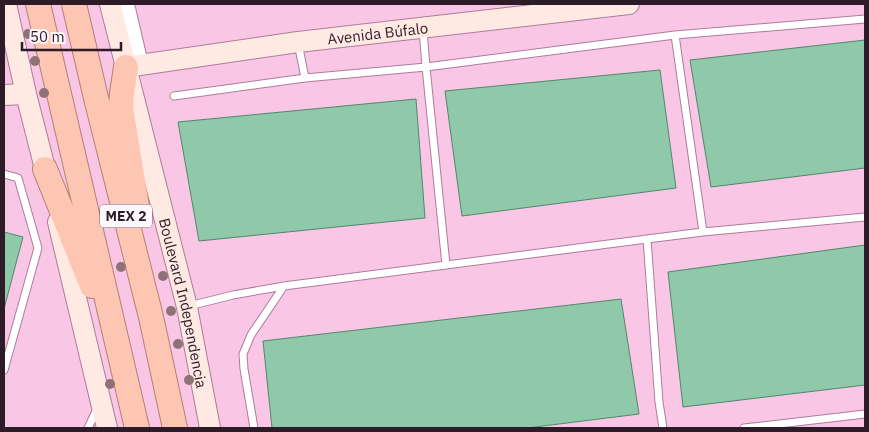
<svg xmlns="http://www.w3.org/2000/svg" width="869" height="432" font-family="'IBM Plex Sans',sans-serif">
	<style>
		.building { fill: #90c9aa; stroke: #50876c }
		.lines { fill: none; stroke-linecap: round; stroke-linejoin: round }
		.service-casing { stroke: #ad7c9b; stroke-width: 9 }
		.minor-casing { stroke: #ad7c9b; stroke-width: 16 }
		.secondary-casing { stroke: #ad7c9b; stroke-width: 22 }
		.trunk-casing { stroke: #b38175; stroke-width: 26 }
		.service { stroke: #fff; stroke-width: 7 }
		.minor { stroke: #fff; stroke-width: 14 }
		.secondary { stroke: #feeae2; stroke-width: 20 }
		.trunk { stroke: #fcc6b2; stroke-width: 24 }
		.tree { fill: #8d7376 }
		.labels { text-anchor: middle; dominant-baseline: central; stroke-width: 5; stroke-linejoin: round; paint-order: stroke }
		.shield { fill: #fcf7fa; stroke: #6c5d67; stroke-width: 1 }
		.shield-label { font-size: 14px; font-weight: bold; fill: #2e1b28 }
		.street-label { font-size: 15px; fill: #2e1b28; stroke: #fcf7fa }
	</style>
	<rect width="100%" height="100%" fill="#fac6e6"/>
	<path class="building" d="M 865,40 L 865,168 L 711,187 L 690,60 Z
		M 660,70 L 676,188 L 462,216 L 445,91 Z
		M 416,99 L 425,218 L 199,241 L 178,122 Z
		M 4,232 L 23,237 L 4,309 Z
		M 865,245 L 865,385 L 683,407 L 668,272 Z
		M 621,299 L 639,414 L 527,428 L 272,428 L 263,341 Z"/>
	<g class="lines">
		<g class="service-casing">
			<path id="service" d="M 423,30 L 426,67 L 446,265
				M 675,35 L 703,232
				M 298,43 L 305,78
				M 174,96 L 305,78 L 426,67 L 675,35 L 865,19
				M 4,174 L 18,178 L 38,248 L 4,370
				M 647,239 L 659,402 L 663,428
				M 189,306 L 233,295 L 284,286 L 647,239 L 703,232 L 865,217
				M 88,428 L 97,409
				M 254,428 L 244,369 L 243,354 L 251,335 L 284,286
				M 744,428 L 865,414"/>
		</g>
		<g class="minor-casing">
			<path id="minor" d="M 127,4 L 141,64"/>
		</g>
		<g class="secondary-casing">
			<g id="secondary">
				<path d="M 6,4 L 26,94 L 49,184"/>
				<path id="s1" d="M 110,4 L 187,307 L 210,428"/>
				<path id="s2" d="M 126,67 L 298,42 L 629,4"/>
				<path d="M 4,95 L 26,94"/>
				<path d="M 58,222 L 107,428"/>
			</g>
		</g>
		<g class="trunk-casing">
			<path id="trunk" d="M 38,4 L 137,428
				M 74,4 L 96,98 L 151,317 L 175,428
				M 126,67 L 122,93 L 121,108 L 137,206
				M 45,169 L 92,286"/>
		</g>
		<use href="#service" class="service"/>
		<use href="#minor" class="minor"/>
		<use href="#secondary" class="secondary"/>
		<use href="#trunk" class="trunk"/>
	</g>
	<g class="tree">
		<circle cx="28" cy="34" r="5"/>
		<circle cx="35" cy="61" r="5"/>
		<circle cx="44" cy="93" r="5"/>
		<circle cx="121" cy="267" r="5"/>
		<circle cx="163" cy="276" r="5"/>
		<circle cx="171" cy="311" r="5"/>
		<circle cx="178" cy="344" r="5"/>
		<circle cx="189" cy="380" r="5"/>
		<circle cx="110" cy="384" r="5"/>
	</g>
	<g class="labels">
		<rect class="shield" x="100" y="204.5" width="52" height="23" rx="4"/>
		<g class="shield-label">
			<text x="126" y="216">MEX 2</text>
		</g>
		<g class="street-label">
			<text stroke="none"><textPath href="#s2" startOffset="254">Avenida Búfalo</textPath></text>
			<text stroke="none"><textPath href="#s1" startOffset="308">Boulevard Independencia</textPath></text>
		</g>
	</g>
	<rect width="869" height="432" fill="none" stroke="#2e1b28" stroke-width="10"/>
	<path d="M22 42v8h99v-8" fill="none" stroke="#2e1b28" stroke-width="2.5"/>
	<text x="30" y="42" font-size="15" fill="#2e1b28" stroke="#fcf7fa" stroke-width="4" paint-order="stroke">50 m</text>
</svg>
